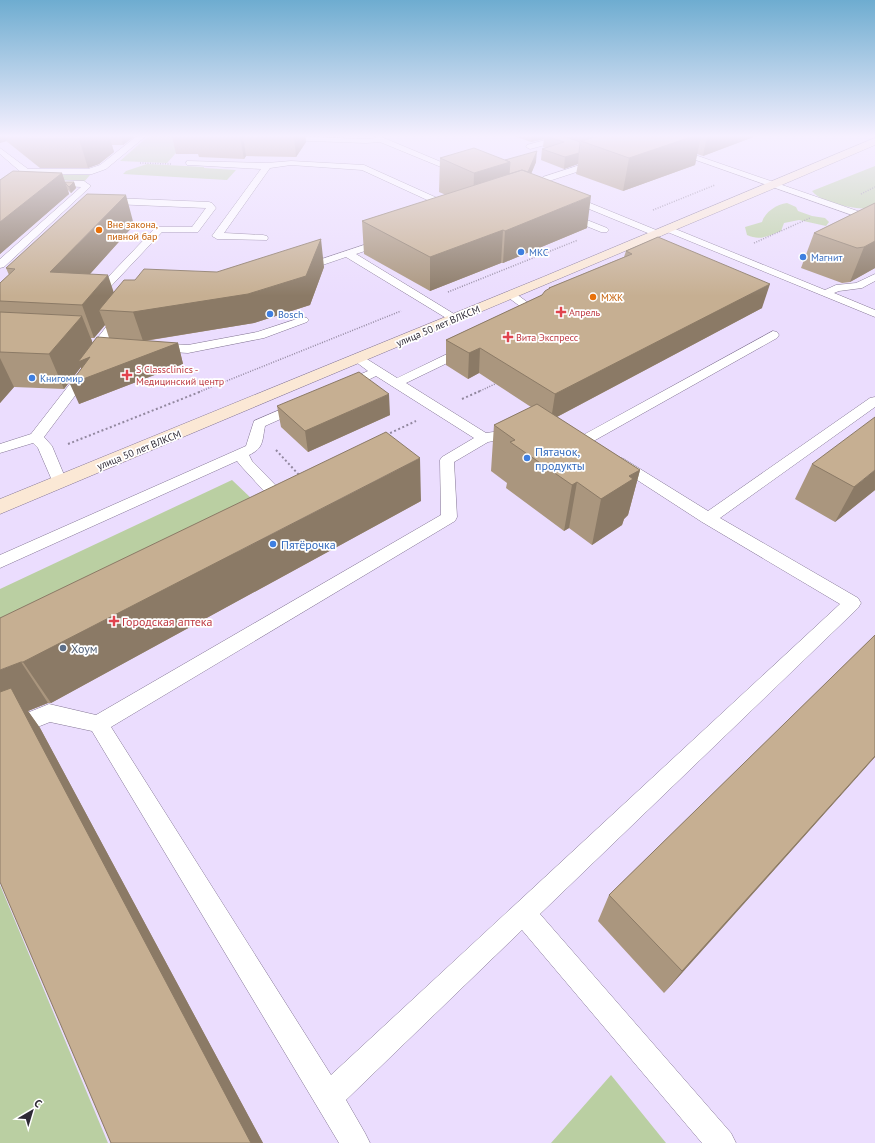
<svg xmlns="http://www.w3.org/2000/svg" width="875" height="1143" font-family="'PT Sans',sans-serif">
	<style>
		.green { fill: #bacfa2 }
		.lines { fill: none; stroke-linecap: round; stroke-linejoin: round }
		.lane-casing { stroke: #847695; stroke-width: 1 }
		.secondary-casing { stroke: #847695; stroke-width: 1 }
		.path-far1 { stroke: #92889f; stroke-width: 1.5; stroke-dasharray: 1 1.5; stroke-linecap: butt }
		.path { stroke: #92889f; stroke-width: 2; stroke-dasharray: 2 2.5; stroke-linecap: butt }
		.lane { fill: #fff; fill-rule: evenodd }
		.secondary { fill: #fbe8d5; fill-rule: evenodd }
		.wall { fill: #aa967e; fill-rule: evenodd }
		.shaded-wall { fill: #8b7a66 }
		.building { fill: #c6af92; stroke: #8b7a66 }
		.food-dot { fill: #e8710a; stroke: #fff; stroke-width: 1.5 }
		.shop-dot { fill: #3f7fe0; stroke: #fff; stroke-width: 1.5 }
		.health-dot { fill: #e0444e; stroke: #fff; stroke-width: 1.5 }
		.service-dot { fill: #5c6f8a; stroke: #fff; stroke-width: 1.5 }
		.labels { text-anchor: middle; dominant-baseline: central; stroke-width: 3.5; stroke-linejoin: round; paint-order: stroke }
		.far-food-label { font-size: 10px; fill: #c56008; stroke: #fff; text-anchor: start }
		.far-shop-label { font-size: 10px; fill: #366cbe; stroke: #fff; text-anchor: start }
		.far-health-label { font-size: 10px; fill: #be3a42; stroke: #fff; text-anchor: start }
		.far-street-label { font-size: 10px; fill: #2e2935; stroke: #fff }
		.shop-label { font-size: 12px; fill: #366cbe; stroke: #fff; text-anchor: start }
		.health-label { font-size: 12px; fill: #be3a42; stroke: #fff; text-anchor: start }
		.service-label { font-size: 12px; fill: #4e5e75; stroke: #fff; text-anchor: start }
	</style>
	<rect width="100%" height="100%" fill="#ebddfe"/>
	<path class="green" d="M 151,136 L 191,136 L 167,163 L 120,161 L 145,139 Z
		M 147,164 L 204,167 L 204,168 L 236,170 L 227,180 L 123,174 L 126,171 Z
		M 875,166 L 875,209 C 857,209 823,205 812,191 Z
		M 46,174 L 90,175 L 83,183 L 32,179 Z
		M 787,203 L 796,207 L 798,211 L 812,216 L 825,218 L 829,222 L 826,226 L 799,220 L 784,223 L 781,231 C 768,236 760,241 747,235 L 745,227 L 762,222 C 765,212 777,204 787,203 Z
		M 232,480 L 252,499 L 0,622 L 0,589 Z
		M 0,885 L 108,1143 L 0,1143 Z
		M 611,1075 L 666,1143 L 551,1143 Z"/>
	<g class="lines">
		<g class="lane-casing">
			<path id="lane" d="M 137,136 L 146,136 L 106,169 L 92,174 L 26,175 L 23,174 L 0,154 L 0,148 L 28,169 L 88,169 L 100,165 Z
				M 282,136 L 366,139 L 376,138 L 374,136 L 382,136 L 384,138 L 465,172 L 461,175 L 458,174 L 380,142 L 366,143 L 283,140 L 279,138 Z
				M 560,136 L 573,136 L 572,138 L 530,149 L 526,147 L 527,145 Z
				M 628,136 L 640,136 L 875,217 L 875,223 Z
				M 595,160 L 601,160 L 602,162 L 601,164 L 549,181 L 546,185 L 661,232 L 663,234 L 661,236 L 655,236 L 538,188 L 537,186 L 543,177 Z
				M 187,161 L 267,163 L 291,161 L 364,165 L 455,206 L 457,208 L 455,210 L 449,210 L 362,170 L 291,165 L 270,168 L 224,233 L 263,235 L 267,236 L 268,238 L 267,240 L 217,239 L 212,236 L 261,169 L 190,165 L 187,165 L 186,163 Z
				M 53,180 L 84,181 L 91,186 L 4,267 L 0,268 L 0,259 L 81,187 L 50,185 L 49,183 Z
				M 113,198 L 209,202 L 212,203 L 216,208 L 198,232 L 162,232 L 98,300 L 94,301 L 88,298 L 90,296 L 156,227 L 192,227 L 206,208 L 113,204 L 105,205 L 100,202 L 102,200 Z
				M 567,212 L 607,228 L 609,230 L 607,232 L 601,232 L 564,217 L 562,215 Z
				M 668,226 L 825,290 L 836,285 L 856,283 L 875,274 L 875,281 L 862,288 L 839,291 L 834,293 L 875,310 L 875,317 L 665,231 L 663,229 Z
				M 385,238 L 390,241 L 389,243 L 356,254 L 459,317 L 461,319 L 459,321 L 451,321 L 346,257 L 302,272 L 297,269 L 298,267 Z
				M 511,292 L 515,293 L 538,310 L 541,316 C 537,321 531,322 526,320 L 524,318 L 529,313 L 505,295 Z
				M 122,311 L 126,312 L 128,314 L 106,344 L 110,349 L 44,437 L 52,446 L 67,482 L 64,485 L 59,487 L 54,485 L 38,448 L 33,443 L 0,453 L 0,444 L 31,434 L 97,349 L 93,344 L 95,341 L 118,312 Z
				M 303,317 L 307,318 L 309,320 L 307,322 L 264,338 L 188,353 L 156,351 L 152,350 L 150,347 L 152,344 L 156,343 L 188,345 L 257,332 Z
				M 773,331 L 777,332 L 779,335 L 777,338 L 590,443 C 581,445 571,443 562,441 L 560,438 L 562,435 L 567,434 L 583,435 Z
				M 466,345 L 470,346 L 472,349 L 470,352 L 406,383 L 486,433 L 515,429 L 520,430 L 522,433 L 520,436 L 488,442 L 454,462 L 457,517 L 455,521 L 111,727 L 331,1075 L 840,604 L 702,522 L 614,465 L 612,462 L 614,459 L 619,457 L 624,459 L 708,511 L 870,398 L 875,397 L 875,407 L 720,518 L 858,598 L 861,603 L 858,608 L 540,914 L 731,1133 L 736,1143 L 702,1143 L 522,930 L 346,1100 L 365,1133 L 370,1143 L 339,1143 L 92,731 L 50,722 L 0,742 L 0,724 L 49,704 L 96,715 L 441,515 L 440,460 L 442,457 L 474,438 L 376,376 L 350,389 L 340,389 L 338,386 L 340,383 L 368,371 L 352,359 L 354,356 L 362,356 L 397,378 Z
				M 298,402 L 303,403 L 305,406 L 303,409 L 265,426 C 262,441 264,448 249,455 L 252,461 L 285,495 L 288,499 L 285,503 L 280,504 L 275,503 L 241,466 L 237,461 L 0,568 L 0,555 L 246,446 L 254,421 Z"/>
		</g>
		<g class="secondary-casing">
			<path id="secondary" d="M 875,138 L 875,145 L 770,190 L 0,514 L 0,499 L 543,277 Z"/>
		</g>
		<path class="path-far1" d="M 140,163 L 171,164
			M 861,194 L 875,187
			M 653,210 L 715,185
			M 754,243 L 810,218
			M 448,292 L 578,240
			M 199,392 L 401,311
			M 478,392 L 497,383"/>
		<path class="path" d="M 462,399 L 480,391
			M 386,435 L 416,421
			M 68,444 L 202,391
			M 276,450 L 300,476"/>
		<use href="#lane" class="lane"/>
		<use href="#secondary" class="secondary"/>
	</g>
	<path class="wall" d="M 0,136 L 135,136 L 123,145 L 112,145 L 114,152 L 99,164 L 88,168 L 40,168 Z
		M 172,136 L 305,136 L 306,142 L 296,157 L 246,156 L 244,159 L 199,157 L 198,154 L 176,154 Z
		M 514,136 L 564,136 L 569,138 L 569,136 L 756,136 L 703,156 L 697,154 L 695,165 L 623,191 L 576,174 L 578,164 L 564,169 L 541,160 L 542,149 L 546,148 L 543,147 L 544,139 L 531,142 Z
		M 440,158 L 536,162 L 531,174 L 587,228 L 503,263 L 501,263 L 430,291 L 364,254 L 362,221 L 446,195 L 439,192 Z
		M 13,171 L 62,173 L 65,182 L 74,182 L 76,188 L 71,193 L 68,190 L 69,194 L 0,254 L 0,180 Z
		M 875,203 L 875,268 L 850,282 L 842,283 L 801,268 L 814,233 Z
		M 134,225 L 90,274 L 114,293 L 135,280 L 217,272 L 324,267 L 310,305 L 254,323 L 145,341 L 178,343 L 183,364 L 79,404 L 81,369 L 81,367 L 64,389 L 14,387 L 0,403 L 0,283 L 9,275 L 6,268 ZM 105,325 L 109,338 L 93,344 L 91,338 L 94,338 Z
		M 626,251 L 762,308 L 557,417 L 640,470 L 628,515 L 624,519 L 622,525 L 592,545 L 569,528 L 564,531 L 506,488 L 507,483 L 491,471 L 494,425 L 531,407 L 479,373 L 468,379 L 446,365 L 446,340 L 542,295 L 549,289 L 549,288 L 624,257 Z
		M 277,406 L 390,415 L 308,452 L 281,427 Z
		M 812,464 L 875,490 L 835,522 L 795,499 Z
		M 421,501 L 51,703 L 48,703 L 28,711 L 40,728 L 263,1143 L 111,1143 L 0,618 Z
		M 875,635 L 875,757 L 664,993 L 598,921 L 609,895 Z"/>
	<path class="shaded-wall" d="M 0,136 L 5,136 L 7,141 L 0,143 Z
		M 89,136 L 109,136 L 114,152 L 99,164 L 88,168 L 79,139 Z
		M 121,136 L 135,136 L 123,145 Z
		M 240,136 L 243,136 L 246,156 L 244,159 Z
		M 294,136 L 305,136 L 306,142 L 296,157 Z
		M 532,136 L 544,136 L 544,139 L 531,142 Z
		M 691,136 L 701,136 L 695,165 L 623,191 L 629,158 Z
		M 707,136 L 756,136 L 703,156 Z
		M 537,151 L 536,162 L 523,193 L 524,181 Z
		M 579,153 L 578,164 L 564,169 L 565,157 Z
		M 510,162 L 508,196 L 473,207 L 474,173 Z
		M 62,173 L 69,194 L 0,254 L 0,222 Z
		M 74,182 L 76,188 L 71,193 L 69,187 Z
		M 126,195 L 134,225 L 63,304 L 50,272 Z
		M 591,196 L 587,228 L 503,263 L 505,231 Z
		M 503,230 L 501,263 L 430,291 L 430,257 Z
		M 321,239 L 324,267 L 310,305 L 254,323 L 143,341 L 133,312 Z
		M 875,241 L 875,268 L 850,282 L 864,247 Z
		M 108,275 L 119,308 L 99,310 L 105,325 L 94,338 L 82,305 Z
		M 770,284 L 762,308 L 551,420 L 555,394 Z
		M 82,316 L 95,349 L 178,343 L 183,364 L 79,404 L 70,384 L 85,378 L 81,367 L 64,389 L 49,354 Z
		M 480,348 L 479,373 L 468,379 L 469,353 Z
		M 0,358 L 14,387 L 0,403 Z
		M 389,394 L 390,415 L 308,452 L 305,431 Z
		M 420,458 L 421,501 L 51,703 L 23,662 Z
		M 640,470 L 628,515 L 624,519 L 622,525 L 592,545 L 601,499 L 629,476 Z
		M 875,470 L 875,490 L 835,522 L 854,487 Z
		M 577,482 L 569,528 L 564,531 L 572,485 Z
		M 21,662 L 48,703 L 28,711 L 40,728 L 263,1143 L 251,1143 L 0,714 L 0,670 Z
		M 875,756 L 875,757 L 664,993 L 682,971 Z"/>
	<path class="building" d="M 25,136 L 89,136 L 79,139 L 29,139 Z
		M 545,136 L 564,136 L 580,142 L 579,153 L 565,157 L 542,149 L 564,142 Z
		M 598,136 L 694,136 L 629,158 L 581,141 Z
		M 474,148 L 510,162 L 474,173 L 440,158 Z
		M 537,151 L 528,172 L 522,170 L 509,174 L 510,162 L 505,160 Z
		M 522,170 L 591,196 L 505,231 L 503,230 L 430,257 L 362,221 Z
		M 13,171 L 62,173 L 0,222 L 0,180 Z
		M 65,182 L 74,182 L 69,187 L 66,184 Z
		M 87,194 L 126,195 L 50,272 L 108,275 L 82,305 L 0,301 L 0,283 L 15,269 L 6,268 Z
		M 875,203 L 875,241 L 864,247 L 857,248 L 814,233 Z
		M 658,237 L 770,284 L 555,394 L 480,348 L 469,353 L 446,340 L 542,295 L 545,291 L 550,288 L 549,288 L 632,254 L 626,251 Z
		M 321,239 L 306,276 L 248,294 L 133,312 L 99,310 L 124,280 L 135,280 L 144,269 L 217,272 Z
		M 0,312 L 82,316 L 49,354 L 0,352 Z
		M 97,337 L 178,343 L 70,384 L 90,357 L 78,362 Z
		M 359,372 L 389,394 L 305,431 L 277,406 Z
		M 537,404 L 640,470 L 629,476 L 633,479 L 601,499 L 577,482 L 572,485 L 510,442 L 515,440 L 494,425 Z
		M 875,417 L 875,470 L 854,487 L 812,464 Z
		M 386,432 L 420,458 L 23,662 L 21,662 L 0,670 L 0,618 Z
		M 875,635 L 875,756 L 682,971 L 609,895 Z
		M 11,688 L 251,1143 L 111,1143 L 0,882 L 0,692 Z"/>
	<linearGradient id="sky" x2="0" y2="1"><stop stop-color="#6eacd0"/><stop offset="0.46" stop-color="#f6f0ff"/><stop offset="1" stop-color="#f6f0ff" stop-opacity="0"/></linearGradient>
	<rect width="875" height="296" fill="url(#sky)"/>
	<g class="food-dot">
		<circle cx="99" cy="230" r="4"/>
		<circle cx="593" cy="297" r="4"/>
	</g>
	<g class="shop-dot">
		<circle cx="521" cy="252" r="4"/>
		<circle cx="803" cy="257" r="4"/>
		<circle cx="270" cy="314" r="4"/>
		<circle cx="32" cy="378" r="4"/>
		<circle cx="527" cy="458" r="4"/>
		<circle cx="273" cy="544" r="4"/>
	</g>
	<g class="health-dot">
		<path d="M559 306h4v4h4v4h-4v4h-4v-4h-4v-4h4z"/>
		<path d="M506 331h4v4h4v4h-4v4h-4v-4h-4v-4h4z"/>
		<path d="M125 369h4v4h4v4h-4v4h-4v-4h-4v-4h4z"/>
		<path d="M112 615h4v4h4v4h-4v4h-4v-4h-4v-4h4z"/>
	</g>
	<circle class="service-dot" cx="63" cy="648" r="4"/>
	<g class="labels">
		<g class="far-food-label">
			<text x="107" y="224">Вне закона,<tspan x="107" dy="12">пивной бар</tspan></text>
			<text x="601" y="297">МЖК</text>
		</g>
		<g class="far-shop-label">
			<text x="529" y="252">МКС</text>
			<text x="811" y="257">Магнит</text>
			<text x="278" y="314">Bosch</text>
			<text x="40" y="378">Книгомир</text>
		</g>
		<g class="far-health-label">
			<text x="569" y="312">Апрель</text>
			<text x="516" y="337">Вита Экспресс</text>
			<text x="136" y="369">S Classclinics -<tspan x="136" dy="12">Медицинский центр</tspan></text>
		</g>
		<g class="far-street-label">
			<text transform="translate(438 326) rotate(-23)">улица 50 лет ВЛКСМ</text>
			<text transform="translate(139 450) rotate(-22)">улица 50 лет ВЛКСМ</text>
		</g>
		<g class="shop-label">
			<text x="535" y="451">Пятачок,<tspan x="535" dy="14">продукты</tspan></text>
			<text x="281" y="544">Пятёрочка</text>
		</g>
		<g class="health-label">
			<text x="122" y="621">Городская аптека</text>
		</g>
		<g class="service-label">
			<text x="71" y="648">Хоум</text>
		</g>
	</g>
	<g transform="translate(32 1111) rotate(38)" stroke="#ffffff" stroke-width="3" paint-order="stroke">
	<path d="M0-3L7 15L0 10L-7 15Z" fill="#2e2935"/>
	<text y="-6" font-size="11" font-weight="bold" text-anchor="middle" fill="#2e2935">С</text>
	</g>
</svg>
